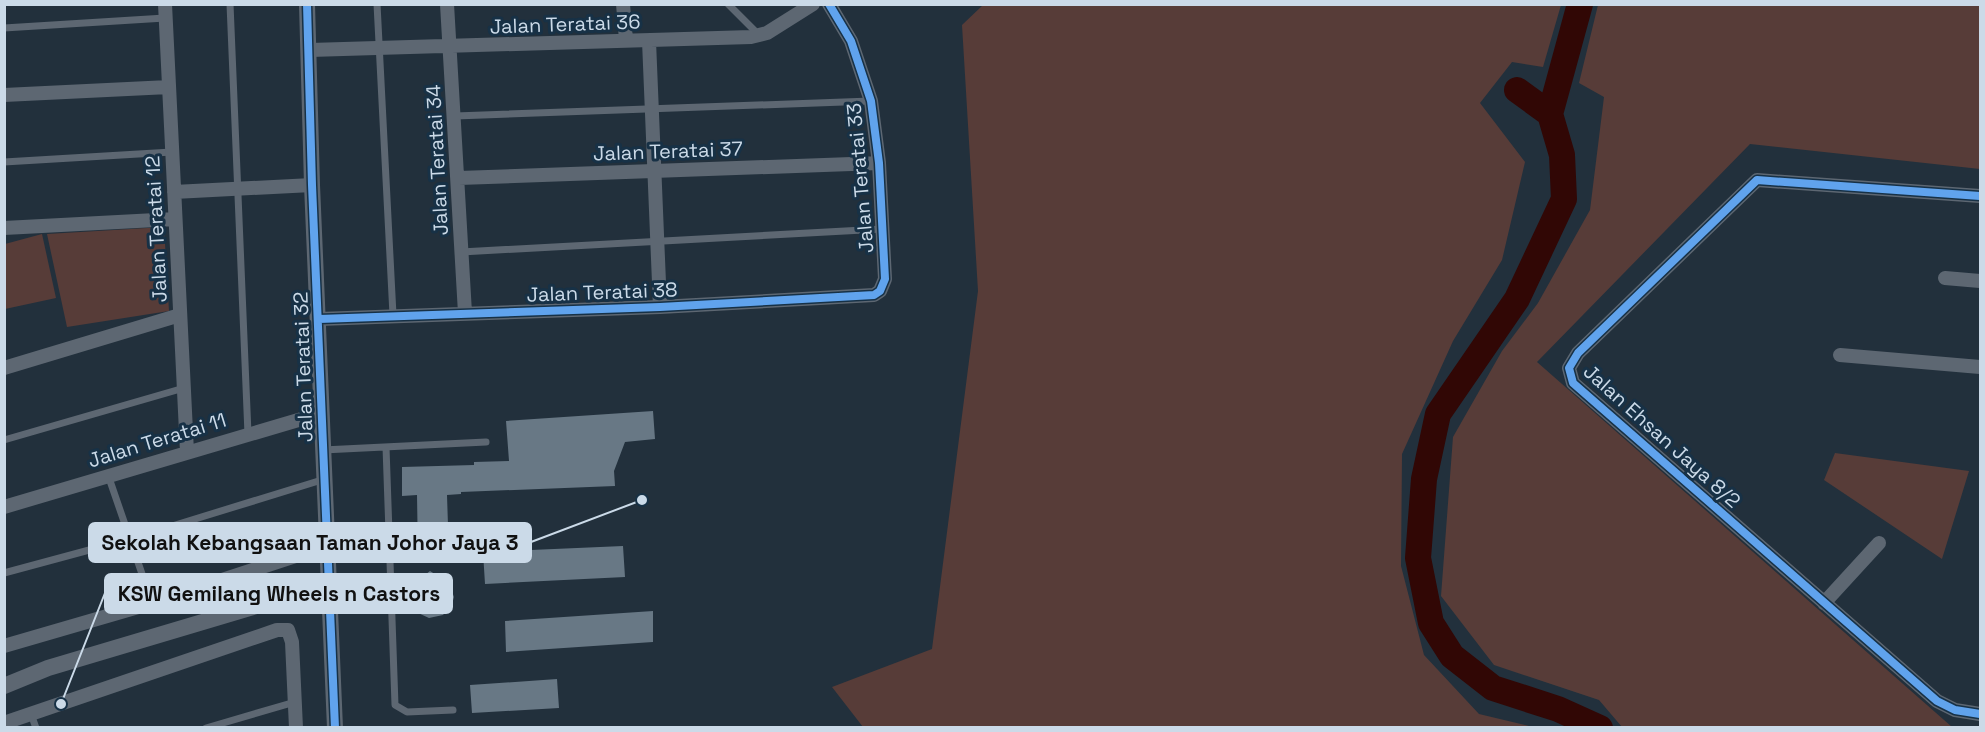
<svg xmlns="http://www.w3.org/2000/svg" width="1985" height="732" font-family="'Space Grotesk',sans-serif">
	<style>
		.green { fill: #573c38 }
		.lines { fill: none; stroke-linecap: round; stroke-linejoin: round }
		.river { stroke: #310705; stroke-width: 26 }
		.building { fill: #687885 }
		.service { stroke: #5d6772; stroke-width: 7 }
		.minor { stroke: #5d6772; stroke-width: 14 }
		.tertiary { stroke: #5d6772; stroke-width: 16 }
		.cycleway-casing { stroke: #173146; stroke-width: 11 }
		.cycleway { stroke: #60a3ed; stroke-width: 8 }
		.labels { text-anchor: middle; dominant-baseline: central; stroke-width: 6; stroke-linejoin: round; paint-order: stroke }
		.street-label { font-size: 20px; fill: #cbdae8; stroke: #173146 }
		.leader { fill: none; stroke: #cbdae8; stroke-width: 2 }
		.callout-dot { fill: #cbdae8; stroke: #173146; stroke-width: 2 }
		.callout { fill: #cbdae8; stroke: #cbdae8; stroke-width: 2 }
		.callout-label { font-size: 21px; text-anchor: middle; font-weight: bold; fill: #111 }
	</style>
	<rect width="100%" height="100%" fill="#22303c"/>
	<path class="green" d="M 983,5 L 1561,5 L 1543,67 L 1512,62 L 1480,103 L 1525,162 L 1502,260 L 1453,341 L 1402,454 L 1401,566 L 1424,655 L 1479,714 L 1533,727 L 863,727 L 832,687 L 932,649 L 978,291 L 962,25 Z
		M 1598,5 L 1980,5 L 1980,169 L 1750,144 L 1537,362 L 1952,727 L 1622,727 L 1599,700 L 1494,665 L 1441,596 L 1453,437 L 1502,351 L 1538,303 L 1590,210 L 1604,97 L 1579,83 Z
		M 164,227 L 169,311 L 67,327 L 47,234 Z
		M 42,234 L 56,298 L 5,309 L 5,244 Z
		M 1835,453 L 1969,471 L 1942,559 L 1824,480 Z"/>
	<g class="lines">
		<path class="river" d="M 1517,90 L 1550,114 L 1562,155 L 1564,199 L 1517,299 L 1438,414 L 1424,479 L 1418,558 L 1431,623 L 1452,656 L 1493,688 L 1558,709 L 1600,728
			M 1550,114 L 1580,4"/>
	</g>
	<path class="building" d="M 653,411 L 655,439 L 625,442 L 614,471 L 615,486 L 461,492 L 461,494 L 447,495 L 449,556 L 418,557 L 417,495 L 402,496 L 402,467 L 474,465 L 474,462 L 509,461 L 506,421 Z
		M 623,546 L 625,577 L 485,584 L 483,552 Z
		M 430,571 L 449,583 L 454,597 L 452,604 L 443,615 L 429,618 L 416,612 L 409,599 L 412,585 Z
		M 653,611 L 653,642 L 506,652 L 505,621 Z
		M 557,679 L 559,708 L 472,713 L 470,685 Z"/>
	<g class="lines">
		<path class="service" d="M 230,4 L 248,434
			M 377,4 L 393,315
			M 728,4 L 758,34
			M 4,28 L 165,18
			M 455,116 L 871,101
			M 4,162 L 172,152
			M 461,252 L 882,229
			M 4,440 L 184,388
			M 386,447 L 395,705 L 407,712 L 453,710
			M 323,450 L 486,442
			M 108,475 L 152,603
			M 4,573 L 130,539 L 325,479
			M 31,714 L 36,728
			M 206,728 L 295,702"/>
		<path class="minor" d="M 165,4 L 187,452
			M 447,4 L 465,313
			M 623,4 L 626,40
			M 649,41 L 660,307
			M 310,50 L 751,37 L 767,33 L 813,4
			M 4,95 L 169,87
			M 459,178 L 879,163
			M 174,192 L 312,185
			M 1980,196 L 1757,180 L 1578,353 L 1569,368 L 1573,383 L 1937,701 L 1955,710 L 1980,714
			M 4,228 L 175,219
			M 1945,278 L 1980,281
			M 319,319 L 660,307 L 874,295 L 880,291 L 885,279 L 879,163 L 871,101 L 851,41 L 829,4
			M 1840,355 L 1980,367
			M 4,368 L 180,315
			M 4,507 L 322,413
			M 1824,603 L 1879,543
			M 4,646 L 152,603 L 329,545
			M 4,723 L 277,630 L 288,630 L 292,642 L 296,728"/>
		<path class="tertiary" d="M 307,4 L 312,185 L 335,728
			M 4,686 L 48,668 L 330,584"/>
		<g class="cycleway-casing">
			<path id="cycleway" d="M 307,4 L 312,185 L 335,728
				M 1980,196 L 1757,180 L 1578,353 L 1569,368 L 1573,383 L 1937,701 L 1955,710 L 1980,714
				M 319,319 L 660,307 L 874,295 L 880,291 L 885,279 L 879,163 L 871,101 L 851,41 L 829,4"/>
		</g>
		<use href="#cycleway" class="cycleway"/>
	</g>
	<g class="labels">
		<g class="street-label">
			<text transform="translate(565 24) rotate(-2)">Jalan Teratai 36</text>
			<text transform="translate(668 151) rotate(-2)">Jalan Teratai 37</text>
			<text transform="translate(437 160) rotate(-93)">Jalan Teratai 34</text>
			<text transform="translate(860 178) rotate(-95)">Jalan Teratai 33</text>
			<text transform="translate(156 229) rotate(-93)">Jalan Teratai 12</text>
			<text transform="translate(602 292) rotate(-2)">Jalan Teratai 38</text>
			<text transform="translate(303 367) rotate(-92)">Jalan Teratai 32</text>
			<text transform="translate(1662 436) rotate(42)">Jalan Ehsan Jaya 8/2</text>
			<text transform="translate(157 440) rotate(-17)">Jalan Teratai 11</text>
		</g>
	</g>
	<path class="leader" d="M642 500L531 542M61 704L105 593"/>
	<g class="callout-dot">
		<circle cx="642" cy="500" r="6"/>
		<circle cx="61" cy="704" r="6"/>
	</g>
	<g class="callout">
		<rect x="89" y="523" width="442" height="39" rx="6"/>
		<rect x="105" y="574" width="347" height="39" rx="6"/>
	</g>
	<g class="callout-label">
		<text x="310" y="550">Sekolah Kebangsaan Taman Johor Jaya 3</text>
		<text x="279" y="601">KSW Gemilang Wheels n Castors</text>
	</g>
	<rect width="1985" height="732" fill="none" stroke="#cbdae8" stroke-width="12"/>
</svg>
